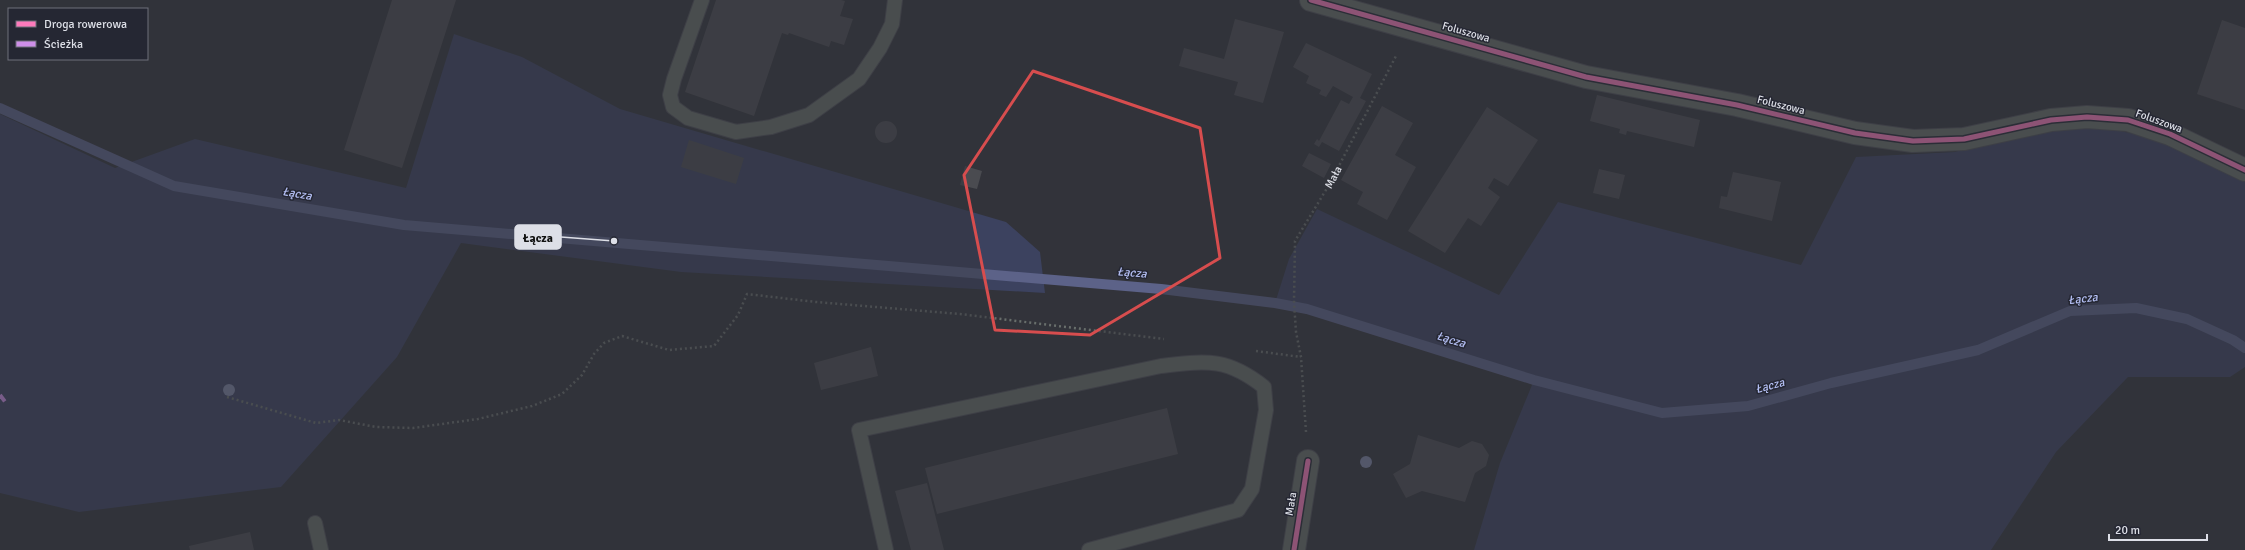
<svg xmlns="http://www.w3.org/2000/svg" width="2245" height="550" font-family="Signika,sans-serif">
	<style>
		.green { fill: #3c425f }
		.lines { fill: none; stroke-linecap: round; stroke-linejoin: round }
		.stream { stroke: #5c6288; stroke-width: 10 }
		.building { fill: #4a4b50 }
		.lane-casing { stroke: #4e4f55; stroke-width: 16 }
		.street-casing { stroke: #4e4f55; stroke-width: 24 }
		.path { stroke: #686e6b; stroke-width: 2.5; stroke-dasharray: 2 3; stroke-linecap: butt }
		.lane { stroke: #666e67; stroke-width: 14 }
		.street { stroke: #666e67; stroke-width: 22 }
		.quiet { stroke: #ce8fe9; stroke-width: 4; stroke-dasharray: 8 4; stroke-linecap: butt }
		.cycleway-casing { stroke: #252733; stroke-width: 8 }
		.cycleway { stroke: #fd7abc; stroke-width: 5 }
		.tree { fill: #7c83a3 }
		.marked { fill: none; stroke: #d74d4e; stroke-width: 3; stroke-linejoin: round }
		.labels { text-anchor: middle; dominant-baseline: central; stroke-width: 3; stroke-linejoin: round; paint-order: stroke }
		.street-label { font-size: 11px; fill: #dddfe7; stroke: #252733 }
		.water-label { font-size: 12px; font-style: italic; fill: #b4bff4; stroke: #252733 }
		.leader { fill: none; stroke: #dddfe7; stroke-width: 1.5 }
		.callout-dot { fill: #dddfe7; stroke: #252733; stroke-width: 1.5 }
		.callout { fill: #dddfe7; stroke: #dddfe7; stroke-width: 1.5 }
		.callout-label { font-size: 12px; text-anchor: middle; font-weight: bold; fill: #111 }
	</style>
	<rect width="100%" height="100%" fill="#32333a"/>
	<path class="green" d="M 454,34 L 522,57 L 620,109 L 1006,222 L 1040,252 L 1045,293 L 681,272 L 461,243 L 397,357 L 281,487 L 79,512 L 0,493 L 0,114 L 115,168 L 195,139 L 406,188 Z
		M 2039,125 L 2096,125 L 2171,143 L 2245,177 L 2245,367 L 2230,377 L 2128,377 L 2056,452 L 1991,550 L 1474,550 L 1500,463 L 1534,380 L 1275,303 L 1289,259 L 1317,209 L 1499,295 L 1558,202 L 1801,265 L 1856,157 L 1955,152 Z"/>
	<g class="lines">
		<path class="stream" d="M 0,108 L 174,186 L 404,225 L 1161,289 L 1275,303 L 1307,309 L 1534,380 L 1662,413 L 1748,406 L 1831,383 L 1978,350 L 2070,311 L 2136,308 L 2187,319 L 2233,340 L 2245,348"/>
	</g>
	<path class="building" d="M 392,0 L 456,0 L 402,168 L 344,150 Z
		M 716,0 L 841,0 L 845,1 L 840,16 L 853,19 L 844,45 L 831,41 L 829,47 L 789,33 L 788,35 L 782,33 L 754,116 L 685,92 Z
		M 1235,19 L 1284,32 L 1263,103 L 1234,95 L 1238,82 L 1179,66 L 1184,48 L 1224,59 Z
		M 2222,20 L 2245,28 L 2245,110 L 2197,94 Z
		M 1306,43 L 1372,74 L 1360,98 L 1366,101 L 1339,151 L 1322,142 L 1319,147 L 1314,144 L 1317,139 L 1319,141 L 1341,100 L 1349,104 L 1353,97 L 1333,86 L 1326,97 L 1319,94 L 1321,90 L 1306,83 L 1309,76 L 1293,67 Z
		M 1597,95 L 1700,120 L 1694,147 L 1627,131 L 1626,135 L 1619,133 L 1620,129 L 1590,121 Z
		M 1382,106 L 1413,123 L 1395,155 L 1416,167 L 1387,220 L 1357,204 L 1363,192 L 1341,180 Z
		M 1487,107 L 1538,140 L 1508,186 L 1494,178 L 1488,188 L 1500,197 L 1481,226 L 1468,218 L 1445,253 L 1408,231 Z
		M875 132a11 11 0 1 1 22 0a11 11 0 1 1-22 0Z
		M 689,140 L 744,158 L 736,184 L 681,167 Z
		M 1309,153 L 1331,164 L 1324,178 L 1302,166 Z
		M 965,166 L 982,171 L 977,189 L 960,185 Z
		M 1599,169 L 1625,175 L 1619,199 L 1593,193 Z
		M 1733,172 L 1781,182 L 1772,221 L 1719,208 L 1721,196 L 1727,197 Z
		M 871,347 L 878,376 L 821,390 L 814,363 Z
		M 1167,408 L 1178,454 L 937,514 L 925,468 Z
		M 1418,435 L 1459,448 L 1472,441 L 1482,444 L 1489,455 L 1486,466 L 1475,473 L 1465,502 L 1422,491 L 1406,498 L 1393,474 L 1410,464 Z
		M 927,483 L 944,550 L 911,550 L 895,491 Z
		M 250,532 L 254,550 L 190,550 L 189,546 Z"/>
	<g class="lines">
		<g class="lane-casing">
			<path id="lane" d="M 702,0 L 674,79 L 670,95 L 673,107 L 688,118 L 736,132 L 771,127 L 809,115 L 859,79 L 880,48 L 892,24 L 895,0
				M 315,523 L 321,550
				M 886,550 L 859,430 L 1161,366 C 1206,361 1226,357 1264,387 L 1266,410 L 1252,489 L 1238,510 L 1089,550"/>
		</g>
		<g class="street-casing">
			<path id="street" d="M 1311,0 L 1586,77 L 1737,105 L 1855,133 L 1913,141 L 1964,139 L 2051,120 L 2087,117 L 2128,120 L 2170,134 L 2245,170
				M 1294,550 L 1308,461"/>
		</g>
		<g class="path">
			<path d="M 1256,351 L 1301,357"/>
			<path d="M 227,397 L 316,423 L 339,420 L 376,427 L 413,428 L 478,419 L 532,406 L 562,394 L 582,375 L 594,354 L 604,343 L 622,336 L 669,350 L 714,346 L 738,315 L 747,294 L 816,302 L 960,314 L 1164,339"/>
			<path id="s1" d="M 1306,432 L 1301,357 L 1296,332 L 1294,302 L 1295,241 L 1329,185 L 1397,54"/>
		</g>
		<use href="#lane" class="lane"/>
		<use href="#street" class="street"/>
		<path class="quiet" d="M 0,395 L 6,403"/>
		<g class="cycleway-casing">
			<path id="cycleway" d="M 1311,0 L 1586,77 L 1737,105 L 1855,133 L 1913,141 L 1964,139 L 2051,120 L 2087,117 L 2128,120 L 2170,134 L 2245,170
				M 1294,550 L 1308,461"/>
		</g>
		<use href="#cycleway" class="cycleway"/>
	</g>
	<g class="tree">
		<circle cx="229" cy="390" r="6"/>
		<circle cx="1366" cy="462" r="6"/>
	</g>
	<path d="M0 0H2245V550H0ZM 1033,71 L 1200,128 L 1220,258 L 1090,335 L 995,330 L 964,175 Z" fill="#32333a" fill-opacity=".55" fill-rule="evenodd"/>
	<path class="marked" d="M 1033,71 L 1200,128 L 1220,258 L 1090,335 L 995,330 L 964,175 Z"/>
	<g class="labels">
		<g class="street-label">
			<text transform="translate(1466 32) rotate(16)">Foluszowa</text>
			<text transform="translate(1781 105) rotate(14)">Foluszowa</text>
			<text transform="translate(2159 121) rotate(20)">Foluszowa</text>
			<text stroke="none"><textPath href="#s1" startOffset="266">Mała</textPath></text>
			<text transform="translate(1291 504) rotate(-81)">Mała</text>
		</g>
		<g class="water-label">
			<text transform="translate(297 194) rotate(10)">Łącza</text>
			<text transform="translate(1132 273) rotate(5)">Łącza</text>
			<text transform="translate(2083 299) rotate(-7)">Łącza</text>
			<text transform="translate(1451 340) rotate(17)">Łącza</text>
			<text transform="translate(1770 386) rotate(-15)">Łącza</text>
		</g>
	</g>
	<path class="leader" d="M614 241L561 237"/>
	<circle class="callout-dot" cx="614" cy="241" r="4"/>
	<rect class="callout" x="515" y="225" width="46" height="24" rx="4"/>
	<g class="callout-label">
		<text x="538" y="242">Łącza</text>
	</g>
	<rect x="8" y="8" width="140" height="52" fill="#252733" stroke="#6f717b"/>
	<rect x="16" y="21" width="20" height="6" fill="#fd7abc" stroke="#6f717b"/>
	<text x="44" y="28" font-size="12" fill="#dddfe7">Droga rowerowa</text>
	<rect x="16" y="41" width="20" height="6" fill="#ce8fe9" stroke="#6f717b"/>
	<text x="44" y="48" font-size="12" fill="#dddfe7">Ścieżka</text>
	<path d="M2109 534v6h98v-6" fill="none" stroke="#dddfe7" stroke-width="2"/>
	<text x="2115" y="534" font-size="12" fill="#dddfe7" stroke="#252733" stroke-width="3" paint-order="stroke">20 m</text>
</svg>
